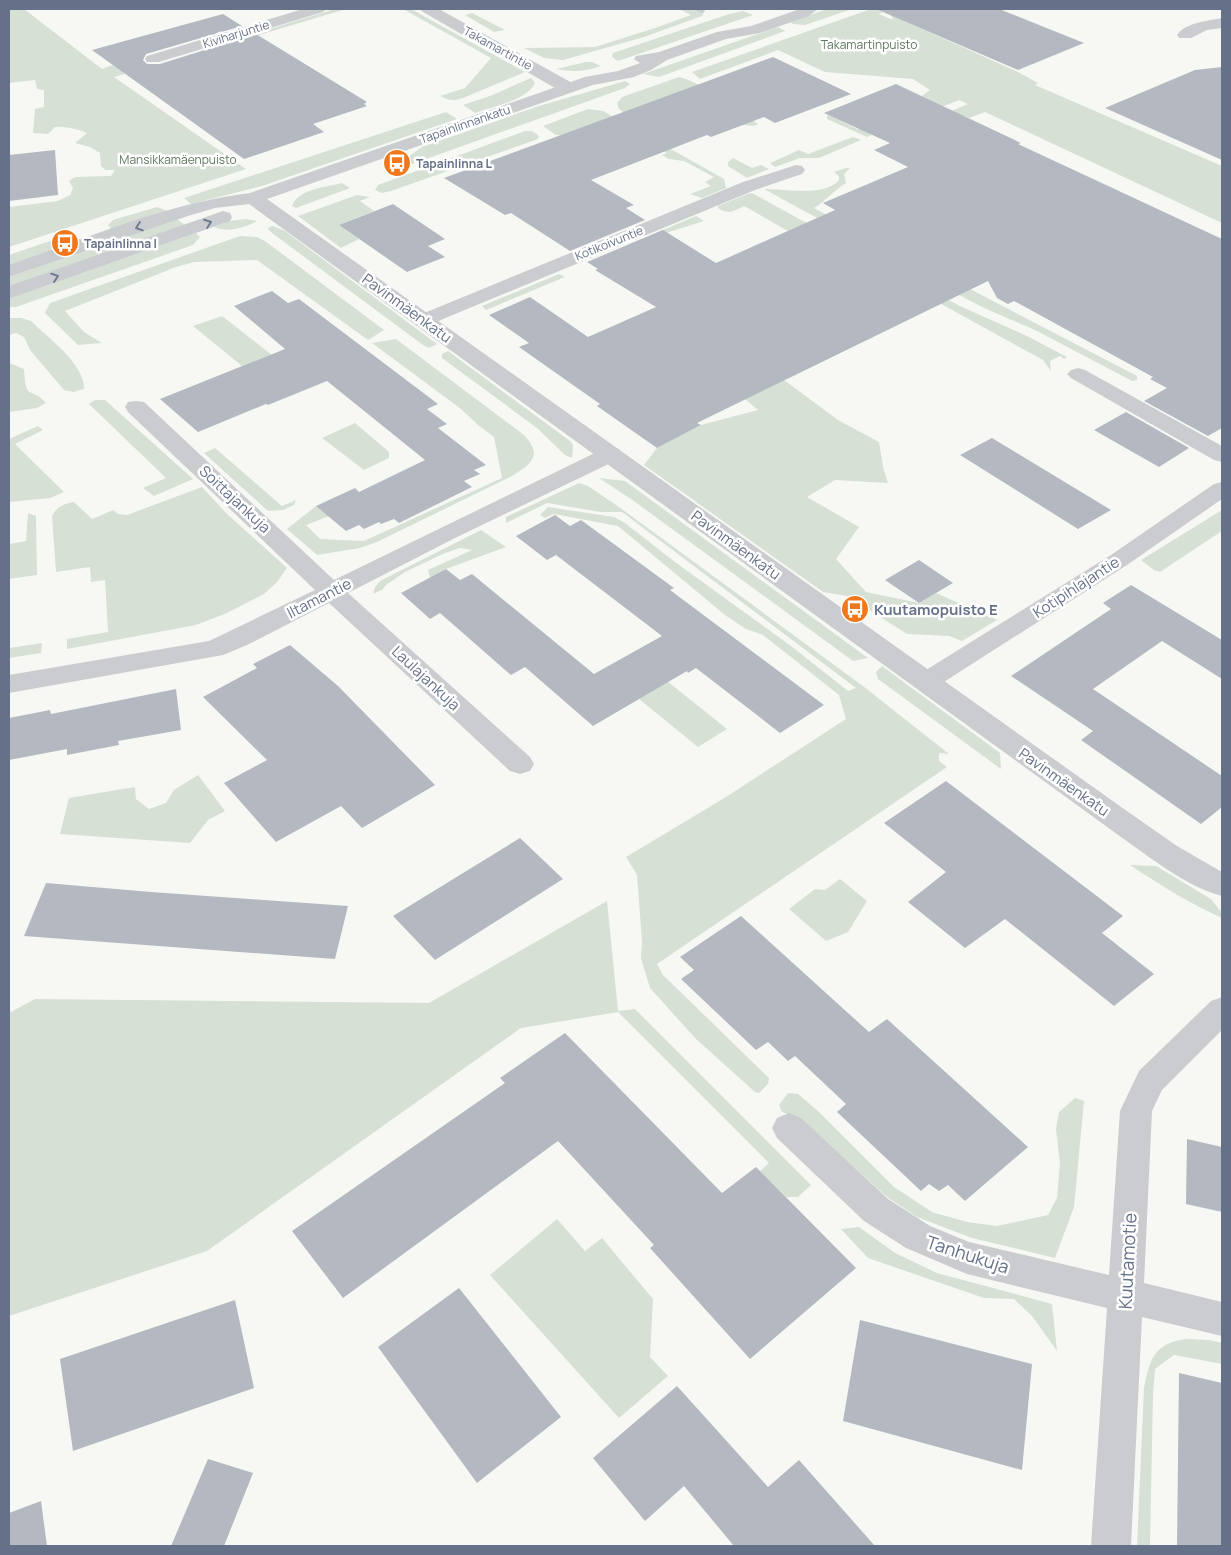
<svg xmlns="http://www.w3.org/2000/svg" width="1231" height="1555" font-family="Manrope,sans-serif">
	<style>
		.green { fill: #d7e0d5 }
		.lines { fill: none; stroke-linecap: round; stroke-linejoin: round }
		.stream { fill: #c5cdd4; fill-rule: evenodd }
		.building { fill: #b4b9c1 }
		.minor { fill: #caccd0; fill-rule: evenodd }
		.tertiary { fill: #caccd0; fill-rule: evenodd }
		.oneway { stroke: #6e7a8f }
		.labels { text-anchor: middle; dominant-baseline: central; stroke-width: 5; stroke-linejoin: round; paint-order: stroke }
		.far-street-label { font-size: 12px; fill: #647188; stroke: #fff }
		.far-park-label { font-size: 12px; fill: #607a60; stroke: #fff }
		.far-poi-label { font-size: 12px; font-weight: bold; fill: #647188; stroke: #fff; text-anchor: start }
		.street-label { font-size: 15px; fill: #647188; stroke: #fff }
		.poi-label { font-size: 15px; font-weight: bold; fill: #647188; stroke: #fff; text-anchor: start }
		.near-street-label { font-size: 18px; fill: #647188; stroke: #fff }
	</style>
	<rect width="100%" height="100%" fill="#f7f8f4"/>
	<path class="green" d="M 9,9 L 24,9 L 102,69 L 137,56 L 134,63 L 155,66 L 114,77 L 246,169 L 9,247 L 9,207 L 58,201 L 70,195 L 73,188 L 69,181 L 75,177 L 111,176 L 115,170 L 105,170 L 101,166 L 100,153 L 90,147 L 75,143 L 87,133 C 76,128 67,127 55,127 L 48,134 L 33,133 L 35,109 L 44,107 L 44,90 L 37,89 L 35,80 L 9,83 Z
		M 335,9 L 346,9 L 246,39 L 243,37 Z
		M 403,9 L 411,9 L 525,72 L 463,98 C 454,101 449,101 440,96 L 465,88 L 491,58 Z
		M 679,9 L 705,10 L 702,16 L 644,37 L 563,60 L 544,58 L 524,48 L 595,47 L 655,28 L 691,15 Z
		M 827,9 L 852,9 L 805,25 L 792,24 L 791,22 Z
		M 871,9 L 888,9 L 879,14 L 893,20 L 891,15 L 1018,72 L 1038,83 L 1035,85 L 1222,166 L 1222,223 L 985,112 L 969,118 L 965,116 L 924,133 L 912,127 L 968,104 L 959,100 L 867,137 L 827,119 L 827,116 L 829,115 L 857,129 L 928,99 L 922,96 L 930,90 L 913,79 L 825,72 L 778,50 L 700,79 L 692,72 Z
		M 743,11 L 753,15 L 618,61 L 612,57 L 613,53 L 729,14 Z
		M 472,13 L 505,30 L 494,32 L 465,15 Z
		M 778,27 L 785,31 L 659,77 L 643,74 Z
		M 586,62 L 592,62 L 601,66 C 586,72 572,72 556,69 Z
		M 679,77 C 698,80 741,113 758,124 L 754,126 L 627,115 L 619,109 L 617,103 L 622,97 Z
		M 531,78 L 535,83 C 526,101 493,106 475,113 L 463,105 L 490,96 Z
		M 625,81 L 630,84 L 625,88 L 412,164 L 404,160 L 422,147 L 539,106 Z
		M 588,109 L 603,111 L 724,179 L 726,188 L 702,198 L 690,194 L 711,186 L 705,182 L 714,177 L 684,161 L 669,159 L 662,155 L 667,153 L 608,122 L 561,135 L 556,135 L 543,126 Z
		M 446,112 L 457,119 L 262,186 L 191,204 L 184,198 Z
		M 525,131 L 532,131 L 539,136 L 538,139 L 391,191 L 382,193 L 375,190 L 378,185 Z
		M 853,137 L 861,140 L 819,158 L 800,158 L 775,167 L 770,163 L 799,150 L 808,154 Z
		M 733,158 L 752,168 L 761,165 L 769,169 L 747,178 L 728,166 L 728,162 Z
		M 846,168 L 850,168 L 844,174 L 846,183 C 834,190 826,201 814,208 L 908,258 L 894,260 L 764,189 C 785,189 825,197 839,180 L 839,176 L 834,172 Z
		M 342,183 L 350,188 L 296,208 L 292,206 C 298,189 326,187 342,183 Z
		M 750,193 L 754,194 L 863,254 L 792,229 L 788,231 L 744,206 C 734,211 728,215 718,208 L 718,206 Z
		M 357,195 L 370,197 L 360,201 L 374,211 L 339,225 L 359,239 L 341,248 L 298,216 Z
		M 157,207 L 170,212 L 113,231 L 108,225 L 113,220 Z
		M 696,216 L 704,221 L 625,246 Z
		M 177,219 L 186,226 L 9,288 L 9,277 Z
		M 246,219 L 257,221 C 245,228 227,233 214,227 L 229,221 Z
		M 273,226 L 285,231 L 437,344 L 429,348 L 423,345 L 272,233 L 268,229 L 269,227 Z
		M 196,233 L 200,237 L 193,245 L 16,307 L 9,307 L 9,299 Z
		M 240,236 L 257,237 L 265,241 L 384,330 L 368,340 L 257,260 L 194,262 L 176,267 L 65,311 L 84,332 L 102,343 L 78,345 L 45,313 L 50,303 Z
		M 50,241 L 61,250 L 9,267 L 9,255 Z
		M 920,263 L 1137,376 L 1137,380 L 1132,381 L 1037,331 L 982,307 L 908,268 Z
		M 882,265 L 960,306 L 1027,336 L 1067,357 L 1064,359 L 1060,356 L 1050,361 L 1051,371 L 1043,360 L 872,266 Z
		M 559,274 L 565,277 L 486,310 L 482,306 Z
		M 222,316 L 272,355 L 242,366 L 193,326 Z
		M 9,318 L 21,318 L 31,321 C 47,337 85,364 84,389 L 73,392 L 64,390 L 30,350 L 24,337 L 16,333 L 9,335 Z
		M 396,339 L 524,435 C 543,455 532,464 512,476 L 377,542 L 360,548 L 317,555 L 287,529 L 316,506 L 329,516 L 306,525 L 320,539 L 364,541 L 502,478 L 494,437 L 478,425 L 461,409 L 372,343 Z
		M 448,351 L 570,441 L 573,445 L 572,458 L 565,455 L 537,428 L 442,358 L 442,354 Z
		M 9,363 L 24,369 C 26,403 30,385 46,403 L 37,408 L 9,412 Z
		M 784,380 L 838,420 L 879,442 L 883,467 L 888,483 L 835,480 L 807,497 L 859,527 L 836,559 L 866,592 L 919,603 L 936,593 L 997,620 L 962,641 L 949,636 L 907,634 L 847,596 L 823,592 L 644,465 L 657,448 L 701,425 L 758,410 L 745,399 Z
		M 95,400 L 105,400 L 193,479 L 154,496 L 143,488 L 166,478 L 89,404 Z
		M 355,423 L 389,452 L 389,458 L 364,470 L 322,438 Z
		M 38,426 L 43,430 L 15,444 L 64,492 L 50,498 L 9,502 L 9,439 Z
		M 215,448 L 282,506 L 296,500 L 294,505 L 283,510 L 268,511 L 204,453 Z
		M 599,478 L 625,481 L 868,658 L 853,661 L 631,499 Z
		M 579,483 L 588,486 L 619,507 L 863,686 L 949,754 L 939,753 L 939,761 L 947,767 L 657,964 L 663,975 L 769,1078 L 768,1084 L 759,1093 L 755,1092 L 696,1039 L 650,988 L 641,958 L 642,942 L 637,875 L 626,857 L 726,797 L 846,719 L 839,695 L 763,635 L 746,629 L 725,615 L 618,526 L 554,514 L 545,518 L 540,515 L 548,507 L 614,517 L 625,523 L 675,562 L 791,646 L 848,691 L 856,688 L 622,512 L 601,512 L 547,503 L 506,523 L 506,517 Z
		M 202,487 L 227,514 L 287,568 L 277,582 L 264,594 L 227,613 L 196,625 L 67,649 L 67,639 L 108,632 L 105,580 L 91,582 L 90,567 L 56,572 L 52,516 C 58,506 63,504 74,502 L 92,519 L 113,510 L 118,514 L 127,515 Z
		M 1222,510 L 1222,531 L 1160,572 L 1154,570 L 1141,560 Z
		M 28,513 L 36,516 L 37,575 L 9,579 L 9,544 L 26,541 Z
		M 481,530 L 506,547 L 446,569 L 430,578 L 428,570 L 472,550 L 460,548 L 445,553 L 405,572 L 386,585 L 382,590 L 373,594 L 375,587 L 380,581 Z
		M 42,643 L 41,653 L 9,658 L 9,648 Z
		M 882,666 L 1000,753 L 1001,769 L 878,679 L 876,672 Z
		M 667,681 L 727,729 L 698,747 L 639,699 Z
		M 198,775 L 225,811 L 208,820 L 190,843 L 60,834 L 69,798 L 135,787 L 136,799 L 149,809 L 166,803 L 174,790 Z
		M 1130,865 L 1156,866 L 1211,899 L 1222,913 L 1222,918 C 1189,903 1160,885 1130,865 Z
		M 840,879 L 867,901 L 848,932 L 826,941 L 789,909 L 815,889 L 825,890 Z
		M 607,901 L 618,1011 L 635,1009 L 811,1185 L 798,1197 L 786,1197 L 760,1171 L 769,1163 L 618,1012 L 521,1028 L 207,1251 L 9,1316 L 9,1013 L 35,999 L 429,1003 Z
		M 788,1093 L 798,1094 L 819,1112 L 894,1187 L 932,1212 L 967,1222 L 997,1226 L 1048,1215 L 1057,1198 L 1060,1163 L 1056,1129 L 1059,1112 L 1075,1098 L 1084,1101 L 1074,1207 L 1055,1258 L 972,1238 L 917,1217 L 887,1197 L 799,1118 L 782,1112 L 779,1105 Z
		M 557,1219 L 585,1251 L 602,1238 L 653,1299 L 650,1357 L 668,1376 L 619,1418 L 490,1275 Z
		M 859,1227 L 895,1253 L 937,1273 L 1052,1304 L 1057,1351 L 1032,1316 L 1014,1299 L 984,1298 L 868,1258 L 841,1229 Z
		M 1188,1339 L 1209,1340 L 1222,1343 L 1222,1364 L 1174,1355 L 1155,1369 L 1153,1396 L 1150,1546 L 1137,1546 L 1144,1388 C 1150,1358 1155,1342 1188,1339 Z"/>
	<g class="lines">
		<path class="stream" d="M 694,9 L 703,9 L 705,11 L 702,13 Z"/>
	</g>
	<path class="building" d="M 876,9 L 999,9 L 1084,43 L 1018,70 Z
		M 223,14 L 242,26 L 146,54 L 143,60 L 147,64 L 160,64 L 256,34 L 367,102 L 364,104 L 367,106 L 313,124 L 324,132 L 244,159 L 92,50 Z
		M 773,57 L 851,94 L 775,123 L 764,117 L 711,137 L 707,135 L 591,180 L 634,205 L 626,208 L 645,220 L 570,251 L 511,213 L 505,215 L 444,178 Z
		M 1222,67 L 1222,160 L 1105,108 L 1195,70 Z
		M 896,84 L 1021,143 L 1018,144 L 1222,239 L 1222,428 L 1208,436 L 1144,401 L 1167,388 L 1150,379 L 1153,377 L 1014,301 L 1008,304 L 997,298 L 988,281 L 697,423 L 701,425 L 657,448 L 597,406 L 600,404 L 519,347 L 529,343 L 489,315 L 530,297 L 588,337 L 656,307 L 595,270 L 598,269 L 587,262 L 663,230 L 716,263 L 835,210 L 823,203 L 908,167 L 874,150 L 890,143 L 824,113 Z
		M 55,150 L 58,195 L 9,201 L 9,155 Z
		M 393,204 L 445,239 L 428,246 L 445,257 L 407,272 L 339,225 Z
		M 272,291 L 288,303 L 299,299 L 438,404 L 427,409 L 447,424 L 438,428 L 486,465 L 474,470 L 480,474 L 464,481 L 472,487 L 399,523 L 394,519 L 381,524 L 379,522 L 364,529 L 359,525 L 346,531 L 316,506 L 355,488 L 359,492 L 425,460 L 327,381 L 268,405 L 266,404 L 198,432 L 160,399 L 285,349 L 234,306 Z
		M 1126,412 L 1189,448 L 1159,467 L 1094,430 Z
		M 992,438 L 1111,510 L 1078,529 L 960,455 Z
		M 555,515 L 570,526 L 581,520 L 674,588 L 670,590 L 824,705 L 780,733 L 696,668 L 688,673 L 687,671 L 593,726 L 525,667 L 511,675 L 440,613 L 430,619 L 401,593 L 446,569 L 460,580 L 472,574 L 594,674 L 662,636 L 556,555 L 547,560 L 516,536 Z
		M 919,560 L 953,583 L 919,603 L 885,580 Z
		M 1131,585 L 1222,640 L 1222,679 L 1162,641 L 1093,689 L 1222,776 L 1222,807 L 1201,824 L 1081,740 L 1093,731 L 1011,676 L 1111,609 L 1103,603 Z
		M 290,645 L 338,686 L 435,785 L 362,828 L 341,806 L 276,842 L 224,783 L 267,760 L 203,697 L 257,668 L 253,664 Z
		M 176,689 L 181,730 L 118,741 L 119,745 L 67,755 L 67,749 L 9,760 L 9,718 L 50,710 L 51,714 Z
		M 946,781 L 1123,916 L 1102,933 L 1154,974 L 1114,1006 L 1005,919 L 965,948 L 908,902 L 946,872 L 884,823 Z
		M 520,838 L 563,879 L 435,960 L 393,916 Z
		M 46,883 L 151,892 L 348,906 L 335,959 L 24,936 Z
		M 741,916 L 869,1032 L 887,1019 L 1028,1147 L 965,1201 L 948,1185 L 939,1191 L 929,1184 L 921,1191 L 837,1112 L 846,1104 L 795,1056 L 788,1061 L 768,1042 L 756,1050 L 681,979 L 694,970 L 680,957 Z
		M 565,1033 L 722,1193 L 756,1167 L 856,1268 L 750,1359 L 650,1248 L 654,1245 L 558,1141 L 343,1298 L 292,1231 L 505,1083 L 500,1078 Z
		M 1187,1139 L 1222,1147 L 1222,1212 L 1186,1204 Z
		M 459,1288 L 561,1417 L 477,1483 L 378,1347 Z
		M 235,1300 L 254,1388 L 73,1451 L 60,1359 Z
		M 860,1320 L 1032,1364 L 1022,1470 L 843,1421 Z
		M 1179,1373 L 1222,1383 L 1222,1546 L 1177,1546 Z
		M 677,1386 L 768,1487 L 799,1460 L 875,1546 L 734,1546 L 684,1486 L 645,1521 L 593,1458 Z
		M 208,1459 L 253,1473 L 224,1546 L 171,1546 Z
		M 41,1501 L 47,1546 L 9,1546 L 9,1513 Z"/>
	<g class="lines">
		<path class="minor" d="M 303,9 L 326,9 L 323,12 L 159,62 L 147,62 L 145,59 L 147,56 Z
			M 420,9 L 439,9 L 574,84 L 576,88 L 574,92 L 562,92 L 423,12 Z
			M 1222,18 L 1222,28 L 1207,30 L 1191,38 L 1179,38 L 1177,35 C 1186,22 1208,21 1222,18 Z
			M 796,165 L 802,166 L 805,170 L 802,174 L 755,190 L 431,324 L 424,326 L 417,324 L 414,320 L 417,316 L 743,182 Z
			M 1078,368 L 1085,370 L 1222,446 L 1222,462 L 1214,460 L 1071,378 L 1067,374 L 1071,370 Z
			M 136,401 L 144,402 L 334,580 L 603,449 L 611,447 L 619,449 L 622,454 L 619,459 L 455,538 L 348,593 L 530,757 L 534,764 L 530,771 L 520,774 L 510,771 L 329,603 L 247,645 L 223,655 L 9,693 L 9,675 L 209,641 L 315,590 L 128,412 L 125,407 L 128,402 Z
			M 1222,482 L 1222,499 L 1127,565 L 936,687 L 927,690 L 918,687 L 914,681 L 918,675 L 1111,555 L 1214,484 Z
			M 1222,997 L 1222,1030 L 1162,1090 L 1152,1111 L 1144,1283 L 1222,1302 L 1222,1336 L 1142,1317 L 1131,1546 L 1091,1546 L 1107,1308 L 967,1274 L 906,1248 L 864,1221 L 777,1138 L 772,1128 L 777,1118 L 789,1113 L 801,1118 L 888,1199 L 930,1226 L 969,1242 L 1109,1275 L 1120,1111 L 1139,1071 L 1211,1001 Z"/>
		<path class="tertiary" d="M 800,9 L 818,9 L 809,16 L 760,33 L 726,39 L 667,60 L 651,70 L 634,77 L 593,85 L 267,199 L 1124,809 L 1177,846 L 1222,872 L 1222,896 C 1187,887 1151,858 1121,837 L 249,204 L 215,208 L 188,216 L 9,277 L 9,265 C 88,238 167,203 250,193 L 585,77 L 618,71 L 640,63 L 634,59 L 636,56 L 659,52 L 717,32 L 751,26 Z
			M 223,211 L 230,213 L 232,217 L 230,221 L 9,299 L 9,286 Z"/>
	</g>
	<defs><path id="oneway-chevron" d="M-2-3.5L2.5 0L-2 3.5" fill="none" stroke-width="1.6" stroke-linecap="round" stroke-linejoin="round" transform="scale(1.25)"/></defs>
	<g class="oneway">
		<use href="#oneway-chevron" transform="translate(208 223) rotate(-20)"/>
		<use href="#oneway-chevron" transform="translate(139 227) rotate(161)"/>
		<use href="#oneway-chevron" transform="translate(55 277) rotate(-19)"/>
	</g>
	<defs>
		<g id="bus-disc" transform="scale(1.4375)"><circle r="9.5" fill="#f2771a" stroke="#fff"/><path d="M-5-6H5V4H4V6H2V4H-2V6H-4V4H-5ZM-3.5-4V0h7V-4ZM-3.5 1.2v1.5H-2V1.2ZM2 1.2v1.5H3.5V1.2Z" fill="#fff"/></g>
	</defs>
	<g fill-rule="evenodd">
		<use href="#bus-disc" x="397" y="163"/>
		<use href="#bus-disc" x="65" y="243"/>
		<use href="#bus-disc" x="855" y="609"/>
	</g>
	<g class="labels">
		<g class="far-street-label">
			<text transform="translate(236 34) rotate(-17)">Kiviharjuntie</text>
			<text transform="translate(498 48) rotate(29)">Takamartintie</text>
			<text transform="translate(465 124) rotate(-19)">Tapainlinnankatu</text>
			<text transform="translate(609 243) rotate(-22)">Kotikoivuntie</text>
		</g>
		<g class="far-park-label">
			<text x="869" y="44">Takamartinpuisto</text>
			<text x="178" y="159">Mansikkamäenpuisto</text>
		</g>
		<g class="far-poi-label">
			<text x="416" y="163">Tapainlinna L</text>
			<text x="84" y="243">Tapainlinna I</text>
		</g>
		<g class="street-label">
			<text transform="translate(407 308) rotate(36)">Pavinmäenkatu</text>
			<text transform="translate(235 499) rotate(43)">Soittajankuja</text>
			<text transform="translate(736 545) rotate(36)">Pavinmäenkatu</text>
			<text transform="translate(1076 587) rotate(-33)">Kotipihlajantie</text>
			<text transform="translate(319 598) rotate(-27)">Iltamantie</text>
			<text transform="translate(426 678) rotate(43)">Laulajankuja</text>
			<text transform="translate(1064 782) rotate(35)">Pavinmäenkatu</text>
		</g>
		<g class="poi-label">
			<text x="874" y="609">Kuutamopuisto E</text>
		</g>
		<g class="near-street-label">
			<text transform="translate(968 1254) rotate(18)">Tanhukuja</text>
			<text transform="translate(1127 1261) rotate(-87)">Kuutamotie</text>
		</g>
	</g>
	<rect width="1231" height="1555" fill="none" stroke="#647188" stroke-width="20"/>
</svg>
